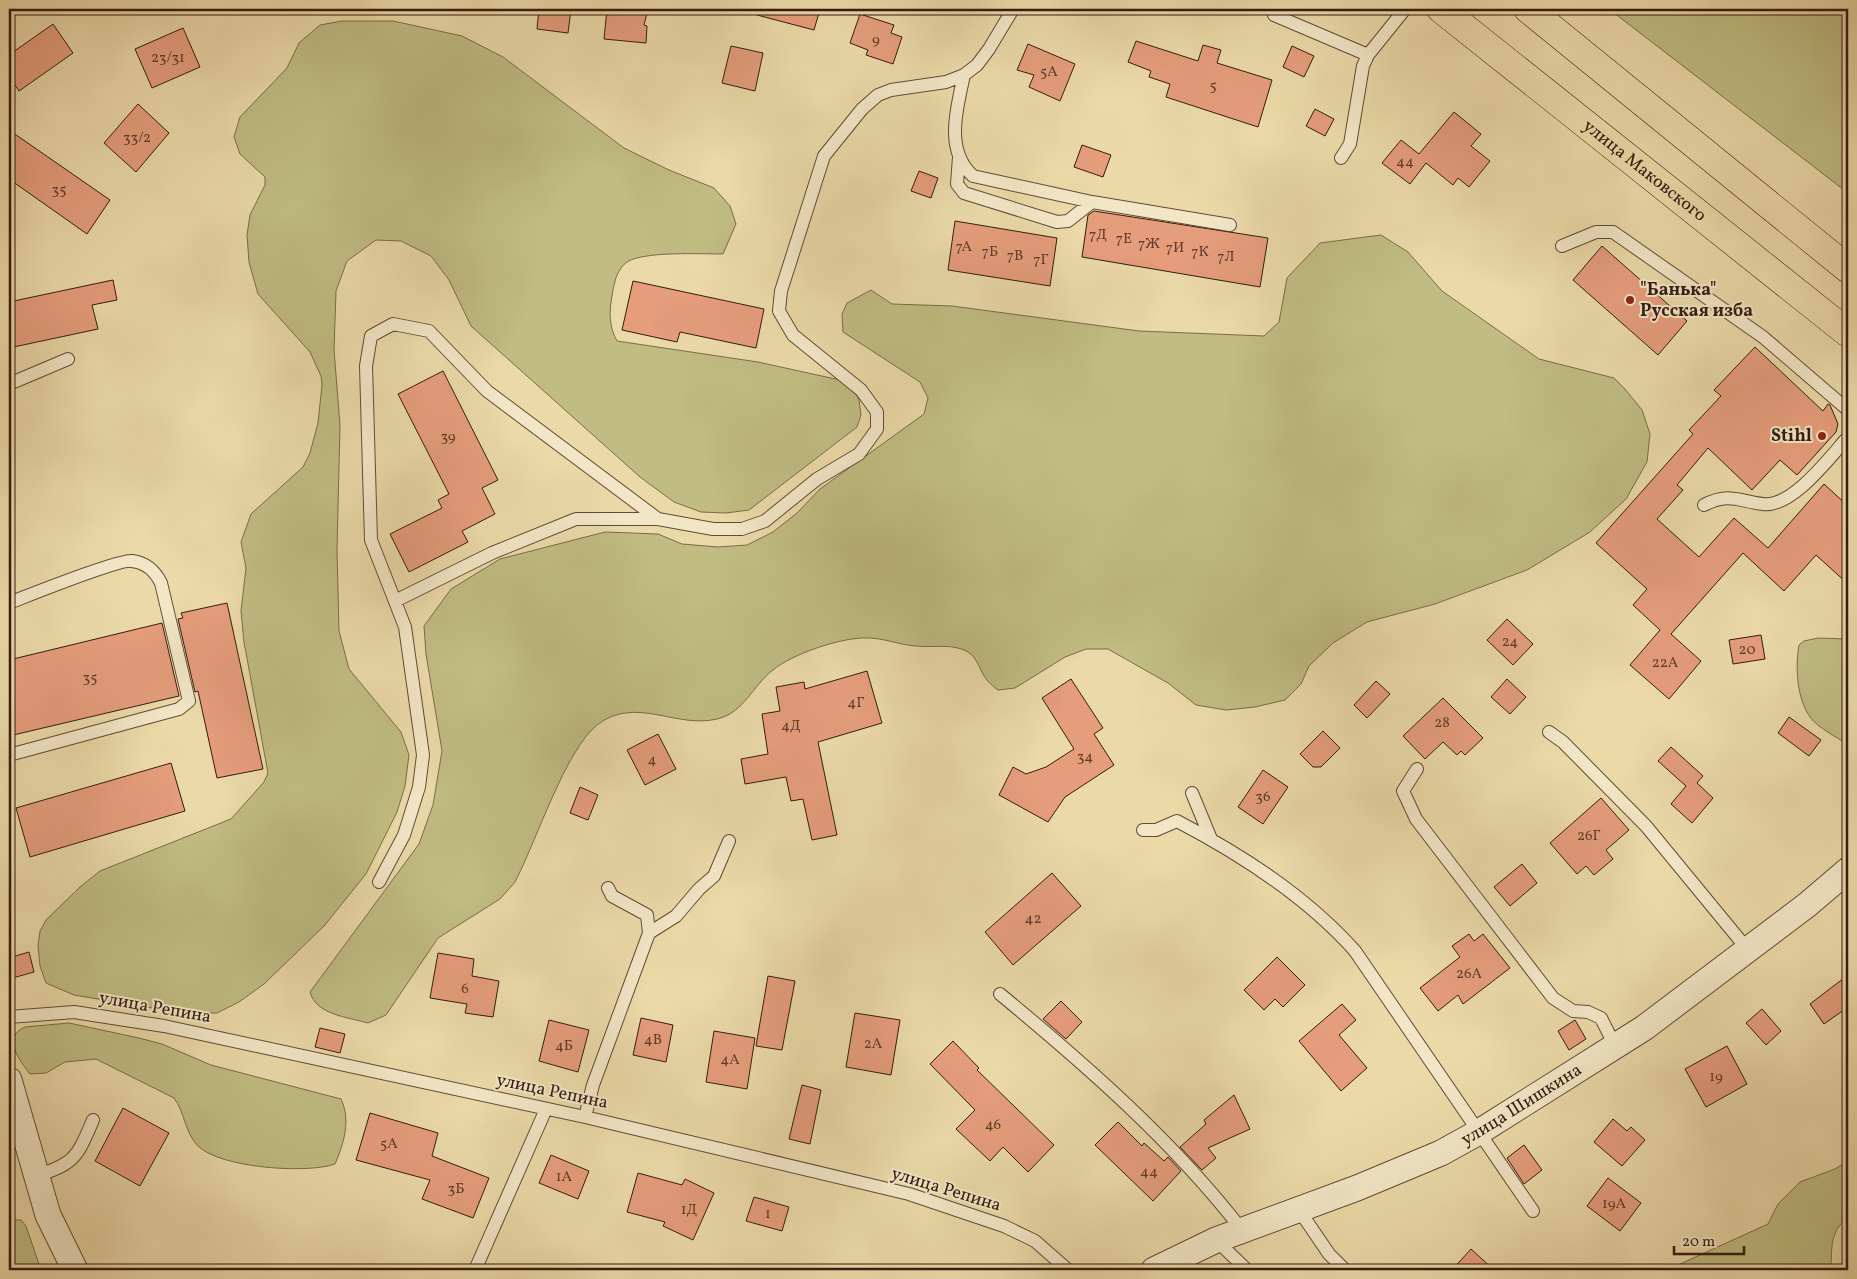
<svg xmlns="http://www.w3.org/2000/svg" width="1857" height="1279" font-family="Vollkorn,serif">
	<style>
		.green { fill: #c0bc82; stroke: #7a6c4a }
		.building { fill: #e59d7c; stroke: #341b11 }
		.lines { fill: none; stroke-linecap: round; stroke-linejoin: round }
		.lane-casing { stroke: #624a37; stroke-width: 14 }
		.street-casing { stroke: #624a37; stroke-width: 27 }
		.highway-casing { stroke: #341b11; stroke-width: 29 }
		.lane { stroke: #f2e6c6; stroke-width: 12 }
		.street { stroke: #f2e6c6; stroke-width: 25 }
		.highway { stroke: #ebd9a8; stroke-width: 28 }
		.poi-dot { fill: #8f2418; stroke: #f2e6c6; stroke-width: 2 }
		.labels { text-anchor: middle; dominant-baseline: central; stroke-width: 4; stroke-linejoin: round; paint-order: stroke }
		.number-label { font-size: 15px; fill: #603c2c }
		.street-label { font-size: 18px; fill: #341b11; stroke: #f2e6c6 }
		.poi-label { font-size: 18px; font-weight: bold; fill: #341b11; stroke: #f2e6c6; text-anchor: start }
	</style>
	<rect width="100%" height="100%" fill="#ebd9a8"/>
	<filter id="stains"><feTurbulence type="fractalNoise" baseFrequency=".004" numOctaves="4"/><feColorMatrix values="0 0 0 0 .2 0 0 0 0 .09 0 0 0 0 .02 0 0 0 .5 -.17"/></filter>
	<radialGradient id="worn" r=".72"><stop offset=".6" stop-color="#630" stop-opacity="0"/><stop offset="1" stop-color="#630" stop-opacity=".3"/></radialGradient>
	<path class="green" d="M 1609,9 L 1848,9 L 1848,193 Z
		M 342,21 L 393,21 L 462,36 L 503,57 L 624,148 L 669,170 L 714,188 L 730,206 L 736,224 L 723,254 C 701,254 644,251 627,262 C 616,270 614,284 612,296 C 609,312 609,327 617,341 L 758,362 L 840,380 L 853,388 L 859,400 L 861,415 L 857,427 L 749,510 L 726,513 L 701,512 L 674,502 L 640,477 L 471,326 L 449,280 L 431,256 L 401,241 L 376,240 L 347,261 L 336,291 L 334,350 L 340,425 L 337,550 L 339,631 L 349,669 L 401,732 L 409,755 L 405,786 L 397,812 L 366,874 L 324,926 L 264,984 L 239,1002 L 217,1013 L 182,1013 L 74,995 L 46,983 L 40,966 L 38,946 L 40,931 L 46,920 L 80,887 L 100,871 L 231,819 L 264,782 L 268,773 L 244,642 L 241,611 L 246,568 L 241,542 L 251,514 L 303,467 L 310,453 L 318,423 L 322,385 L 321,376 L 310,352 L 258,294 L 249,262 L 247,235 L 250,215 L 265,185 L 265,177 L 240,154 L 234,137 L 240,117 L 287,68 L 299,43 L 320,25 Z
		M 1381,235 L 1408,252 L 1442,291 L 1539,359 L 1614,378 L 1625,389 L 1642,410 L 1650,434 L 1647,462 L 1626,499 L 1590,532 L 1527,570 L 1435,604 L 1367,622 L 1333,643 L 1309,666 L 1301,684 L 1285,700 L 1255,707 L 1226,710 L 1196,705 L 1168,683 L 1108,649 L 1086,649 L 1065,657 L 1015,688 L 998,690 C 994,687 990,684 987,680 C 980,672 978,658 968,652 C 953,643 933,648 916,646 C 899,645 882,637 864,638 C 840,638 792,654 773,670 C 753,685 744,713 717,719 C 675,729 636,695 597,725 C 565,751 536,842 515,882 L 500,899 L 438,938 L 386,1015 L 368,1023 C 348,1017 316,1015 310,992 L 419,844 L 433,805 L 442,751 L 426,654 L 424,626 L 451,589 L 500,559 L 605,532 L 658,534 L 682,544 L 718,547 L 747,545 L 773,532 L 797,513 L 820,489 L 924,414 L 928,398 L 920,382 L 843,332 L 842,314 L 847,303 L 871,290 L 892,304 L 952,306 L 1139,331 L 1264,336 L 1279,322 L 1287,278 L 1320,243 Z
		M 1818,638 L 1848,639 L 1848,745 C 1837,737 1818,728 1810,717 C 1797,699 1795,667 1799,645 L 1804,641 Z
		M 69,1023 L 139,1038 L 162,1044 L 211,1065 L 341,1099 C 351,1120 344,1143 335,1164 C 307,1174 220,1168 198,1146 C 185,1133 185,1113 174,1098 L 96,1059 L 65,1062 L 46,1073 L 30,1074 C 20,1061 1,1037 25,1027 Z
		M 1848,1161 L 1848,1218 C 1829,1231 1832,1250 1831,1270 L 1667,1270 L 1768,1224 L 1778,1204 L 1800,1182 L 1835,1169 Z
		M 9,1220 L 21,1220 L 26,1226 L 41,1270 L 9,1270 Z"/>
	<path class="building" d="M 539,9 L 571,9 L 568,33 L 537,29 Z
		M 607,9 L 648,9 L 644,25 L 647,26 L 646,43 L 604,39 Z
		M 758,9 L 820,9 L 814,30 L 757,15 Z
		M 860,14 L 894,25 L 891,33 L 902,37 L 893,64 L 866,55 L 868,50 L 850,43 Z
		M 53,24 L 73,53 L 19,91 L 9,76 L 9,55 Z
		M 183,28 L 200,67 L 152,88 L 135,49 Z
		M 1136,41 L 1198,61 L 1203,45 L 1221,50 L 1217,63 L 1272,80 L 1258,127 L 1166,97 L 1170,84 L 1149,77 L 1151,71 L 1128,62 Z
		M 1028,44 L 1075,64 L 1060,101 L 1029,87 L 1034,75 L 1017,70 Z
		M 731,46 L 763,53 L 755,91 L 722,83 Z
		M 1292,46 L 1314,56 L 1304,77 L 1283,67 Z
		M 138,104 L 169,133 L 136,172 L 104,143 Z
		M 1315,109 L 1334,119 L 1325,136 L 1306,126 Z
		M 1454,112 L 1481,134 L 1471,146 L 1490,161 L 1469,187 L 1458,178 L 1453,185 L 1426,163 L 1410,184 L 1382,163 L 1401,140 L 1419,154 Z
		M 9,130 L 110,200 L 87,234 L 9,179 Z
		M 1082,145 L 1111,155 L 1103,177 L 1074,167 Z
		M 919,171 L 938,178 L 931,198 L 911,191 Z
		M 1094,211 L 1268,238 L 1260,287 L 1082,257 L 1088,215 Z
		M 955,221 L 1057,238 L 1050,286 L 948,270 Z
		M 1602,246 L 1687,321 L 1658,355 L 1573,280 Z
		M 113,280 L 117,300 L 92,305 L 98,329 L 9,348 L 9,302 Z
		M 633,281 L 764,309 L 756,348 L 680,332 L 677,342 L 622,330 Z
		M 1755,347 L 1823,411 L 1828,404 L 1830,405 L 1838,424 L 1836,432 L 1797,475 L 1780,460 L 1752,490 L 1708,448 L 1677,485 L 1683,490 L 1657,519 L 1699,557 L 1734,518 L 1768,548 L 1824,484 L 1848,506 L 1848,584 L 1816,555 L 1784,591 L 1743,553 L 1671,634 L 1701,661 L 1669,699 L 1630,665 L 1660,630 L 1633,605 L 1647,589 L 1596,543 L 1693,434 L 1689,430 L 1721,396 L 1714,390 Z
		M 443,371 L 498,480 L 482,488 L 495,514 L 462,531 L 468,542 L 409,572 L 390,534 L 442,508 L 438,500 L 449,494 L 398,394 Z
		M 227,603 L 263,769 L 217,778 L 198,691 L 195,692 L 178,619 L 183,618 L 181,613 Z
		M 1507,619 L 1533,644 L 1513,665 L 1487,640 Z
		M 162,623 L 179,696 L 9,736 L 9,660 Z
		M 1761,635 L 1765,659 L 1733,664 L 1729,640 Z
		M 867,671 L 882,723 L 818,742 L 837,835 L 812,840 L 803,799 L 791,801 L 786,777 L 745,784 L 741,759 L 768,754 L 762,714 L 780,711 L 776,687 L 804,682 L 805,689 Z
		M 1071,679 L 1103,728 L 1094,734 L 1114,765 L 1065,797 L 1048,822 L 999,795 L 1013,767 L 1026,774 L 1046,767 L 1074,749 L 1042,698 Z
		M 1507,679 L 1526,697 L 1510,714 L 1491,697 Z
		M 1376,681 L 1390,694 L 1367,718 L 1354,705 Z
		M 1443,698 L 1483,738 L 1465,755 L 1461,751 L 1457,755 L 1443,742 L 1425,759 L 1403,736 Z
		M 1789,717 L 1821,740 L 1809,756 L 1778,733 Z
		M 1323,731 L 1340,748 L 1321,767 L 1313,767 L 1300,754 Z
		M 658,734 L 676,769 L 645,785 L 627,750 Z
		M 1671,747 L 1703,776 L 1697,783 L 1713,798 L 1692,823 L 1671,804 L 1686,786 L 1658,761 Z
		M 171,763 L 185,811 L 30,857 L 16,808 Z
		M 1263,770 L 1288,787 L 1263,824 L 1238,807 Z
		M 580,787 L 598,795 L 588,820 L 570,813 Z
		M 1601,798 L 1629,830 L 1606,850 L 1613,859 L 1594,875 L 1586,866 L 1577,874 L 1550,843 Z
		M 1522,864 L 1537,883 L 1510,906 L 1494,887 Z
		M 1052,873 L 1081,906 L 1013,965 L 985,932 Z
		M 1469,934 L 1474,941 L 1483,934 L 1510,968 L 1463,1004 L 1458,995 L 1438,1011 L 1420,988 L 1460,957 L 1452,946 Z
		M 29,952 L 34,972 L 9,979 L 9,958 Z
		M 438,953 L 474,959 L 472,976 L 499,981 L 493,1017 L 465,1013 L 467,1004 L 430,998 Z
		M 1277,957 L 1305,985 L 1283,1007 L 1275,999 L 1264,1010 L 1244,990 Z
		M 1848,975 L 1848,1007 L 1824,1024 L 1810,1004 Z
		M 768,976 L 795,981 L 782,1050 L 756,1046 Z
		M 1061,1001 L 1082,1022 L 1066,1039 L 1043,1019 Z
		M 1342,1004 L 1356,1020 L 1339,1035 L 1367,1068 L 1341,1091 L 1299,1041 Z
		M 1762,1009 L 1781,1031 L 1766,1045 L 1746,1023 Z
		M 855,1013 L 900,1020 L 891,1075 L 846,1067 Z
		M 641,1018 L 673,1025 L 666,1062 L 633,1055 Z
		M 549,1020 L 589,1030 L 578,1072 L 539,1061 Z
		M 1575,1020 L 1586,1039 L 1569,1050 L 1558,1031 Z
		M 320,1028 L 345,1034 L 340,1053 L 315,1047 Z
		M 714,1031 L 755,1038 L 747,1089 L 706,1082 Z
		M 953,1041 L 979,1068 L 977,1070 L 1054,1145 L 1028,1172 L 1003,1147 L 990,1161 L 956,1129 L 975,1110 L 930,1064 Z
		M 1727,1046 L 1747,1084 L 1706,1107 L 1685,1069 Z
		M 802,1085 L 821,1090 L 810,1144 L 789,1139 Z
		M 1234,1095 L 1250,1129 L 1208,1148 L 1216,1158 L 1202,1170 L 1180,1147 L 1206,1124 L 1204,1120 Z
		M 123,1108 L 169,1133 L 140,1186 L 95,1161 Z
		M 370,1113 L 438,1133 L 432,1156 L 489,1178 L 473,1218 L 422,1199 L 430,1180 L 356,1160 Z
		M 1613,1119 L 1627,1131 L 1631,1127 L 1645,1140 L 1622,1166 L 1594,1142 Z
		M 1118,1122 L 1142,1146 L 1144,1143 L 1164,1161 L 1168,1157 L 1181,1171 L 1153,1201 L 1095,1145 Z
		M 1524,1145 L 1542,1170 L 1524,1184 L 1507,1158 Z
		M 551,1155 L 589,1171 L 578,1199 L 539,1183 Z
		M 638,1173 L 682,1185 L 685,1179 L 714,1193 L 693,1240 L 663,1226 L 665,1222 L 627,1212 Z
		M 1608,1178 L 1641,1203 L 1620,1231 L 1587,1206 Z
		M 754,1197 L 789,1207 L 782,1231 L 746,1221 Z
		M 1471,1249 L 1494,1270 L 1452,1270 Z"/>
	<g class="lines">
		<g class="lane-casing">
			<path id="lane" d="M 1274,15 L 1368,55
				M 964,75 C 957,108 944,150 973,176 L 1092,202 L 1230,225
				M 959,157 L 957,184 L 964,193 L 1057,222 L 1068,221 L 1092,202
				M 1341,158 L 1350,144 L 1363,66 L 1368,55 L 1405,9
				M 1562,246 L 1596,232 L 1613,232 L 1763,337 L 1848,410
				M 9,384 L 68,359
				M 1704,505 C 1729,492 1738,501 1763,504 C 1792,508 1830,457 1848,437
				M 395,601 L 492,553 L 576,519 L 658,519
				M 9,603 C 27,596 119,559 132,561 C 147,563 155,571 161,583 L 189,701 L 179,709 L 9,755
				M 1549,732 L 1563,742 L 1646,826 L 1748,950
				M 1417,769 L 1403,791 L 1416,819 L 1553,998 L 1573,1011 L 1588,1012 L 1601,1018 L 1615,1046
				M 1192,793 L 1211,839
				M 1143,830 L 1156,830 L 1177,821 C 1242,855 1306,896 1355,951 L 1533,1211
				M 379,882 L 404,835 L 419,787 L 423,755 L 405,627 L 371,540 L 366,366 L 371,336 L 393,324 L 429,331 L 487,391 L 658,519 L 713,529 L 742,529 L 765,521 L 817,479 L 859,454 L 877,429 L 877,412 L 861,390 L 793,335 L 779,311 L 781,291 L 824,156 L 862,109 L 878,95 L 891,90 L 946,82 L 964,75 L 977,65 L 989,49 L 1013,9
				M 608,888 L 612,896 L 647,915 L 649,933
				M 1000,994 C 1087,1066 1173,1141 1242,1230
				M 9,1017 L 74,1012 L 164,1026 L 585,1117 L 909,1194 L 1004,1226 L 1035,1241 L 1068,1270
				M 585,1117 L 593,1085 L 649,933 L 676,916 L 699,889 L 714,876 L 729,841
				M 36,1176 C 76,1163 77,1157 93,1120
				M 1299,1210 L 1329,1254 L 1345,1270
				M 1216,1240 L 1247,1270
				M 475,1270 L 546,1109"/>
		</g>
		<g class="street-casing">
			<g id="street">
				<path d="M 9,1080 L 48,1215 L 75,1270"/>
				<path id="s1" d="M 1154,1270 L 1216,1240 L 1357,1188 L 1441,1153 L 1479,1132 L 1644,1028 L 1807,905 L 1848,870"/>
			</g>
		</g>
		<g class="highway-casing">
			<g id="highway">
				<path id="s2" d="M 1441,9 L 1848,333"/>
				<path d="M 1528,9 L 1848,269"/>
			</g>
		</g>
		<use href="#lane" class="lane"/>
		<use href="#street" class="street"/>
		<use href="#highway" class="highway"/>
	</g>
	<g class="poi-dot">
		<circle cx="1630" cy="300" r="5"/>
		<circle cx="1822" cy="436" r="5"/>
	</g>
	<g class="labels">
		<g class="number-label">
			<text x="876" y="40">9</text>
			<text x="168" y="58">23/31</text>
			<text x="1049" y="72">5А</text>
			<text x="1213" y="86">5</text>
			<text x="137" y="138">33/2</text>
			<text x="1405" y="162">44</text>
			<text x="59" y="190">35</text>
			<text x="1098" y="235">7Д</text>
			<text x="1124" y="239">7Е</text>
			<text x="1149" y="244">7Ж</text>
			<text x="964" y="247">7А</text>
			<text x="1175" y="248">7И</text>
			<text x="990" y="252">7Б</text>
			<text x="1200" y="252">7К</text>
			<text x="1015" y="256">7В</text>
			<text x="1226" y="257">7Л</text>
			<text x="1041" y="260">7Г</text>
			<text x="448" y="437">39</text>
			<text x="1510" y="642">24</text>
			<text x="1747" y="650">20</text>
			<text x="1665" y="663">22А</text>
			<text x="90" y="678">35</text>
			<text x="856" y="703">4Г</text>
			<text x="1442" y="723">28</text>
			<text x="791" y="726">4Д</text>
			<text x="1085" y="757">34</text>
			<text x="652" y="760">4</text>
			<text x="1263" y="797">36</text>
			<text x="1589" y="836">26Г</text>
			<text x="1033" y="919">42</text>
			<text x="1469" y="974">26А</text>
			<text x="465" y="989">6</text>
			<text x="653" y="1040">4В</text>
			<text x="873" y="1044">2А</text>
			<text x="564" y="1046">4Б</text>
			<text x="730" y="1060">4А</text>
			<text x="1716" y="1077">19</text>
			<text x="993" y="1125">46</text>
			<text x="389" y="1144">5А</text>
			<text x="1149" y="1172">44</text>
			<text x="564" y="1177">1А</text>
			<text x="456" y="1189">3Б</text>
			<text x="1614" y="1204">19А</text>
			<text x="689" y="1210">1Д</text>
			<text x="768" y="1214">1</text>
		</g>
		<g class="street-label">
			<text stroke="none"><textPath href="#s2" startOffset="260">улица Маковского</textPath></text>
			<text transform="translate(155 1008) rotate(10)">улица Репина</text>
			<text transform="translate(552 1092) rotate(12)">улица Репина</text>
			<text stroke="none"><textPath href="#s1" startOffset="404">улица Шишкина</textPath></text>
			<text transform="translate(946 1190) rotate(17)">улица Репина</text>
		</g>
		<g class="poi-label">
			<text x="1640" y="290">"Банька"<tspan x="1640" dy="21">Русская изба</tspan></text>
			<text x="1812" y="436" text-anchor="end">Stihl</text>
		</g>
	</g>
	<rect width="1857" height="1279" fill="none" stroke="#ebd9a8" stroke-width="30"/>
	<rect x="10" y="10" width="1837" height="1259" fill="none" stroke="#341b11" stroke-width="2.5"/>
	<rect x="15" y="15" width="1827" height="1249" fill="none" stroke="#341b11"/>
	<path d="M1674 1246v8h70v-8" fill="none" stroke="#341b11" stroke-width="2.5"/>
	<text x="1682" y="1246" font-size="15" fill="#341b11" stroke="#f2e6c6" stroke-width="4" paint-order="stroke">20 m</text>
	<rect width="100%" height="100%" filter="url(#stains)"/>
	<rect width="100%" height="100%" fill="url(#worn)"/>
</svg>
